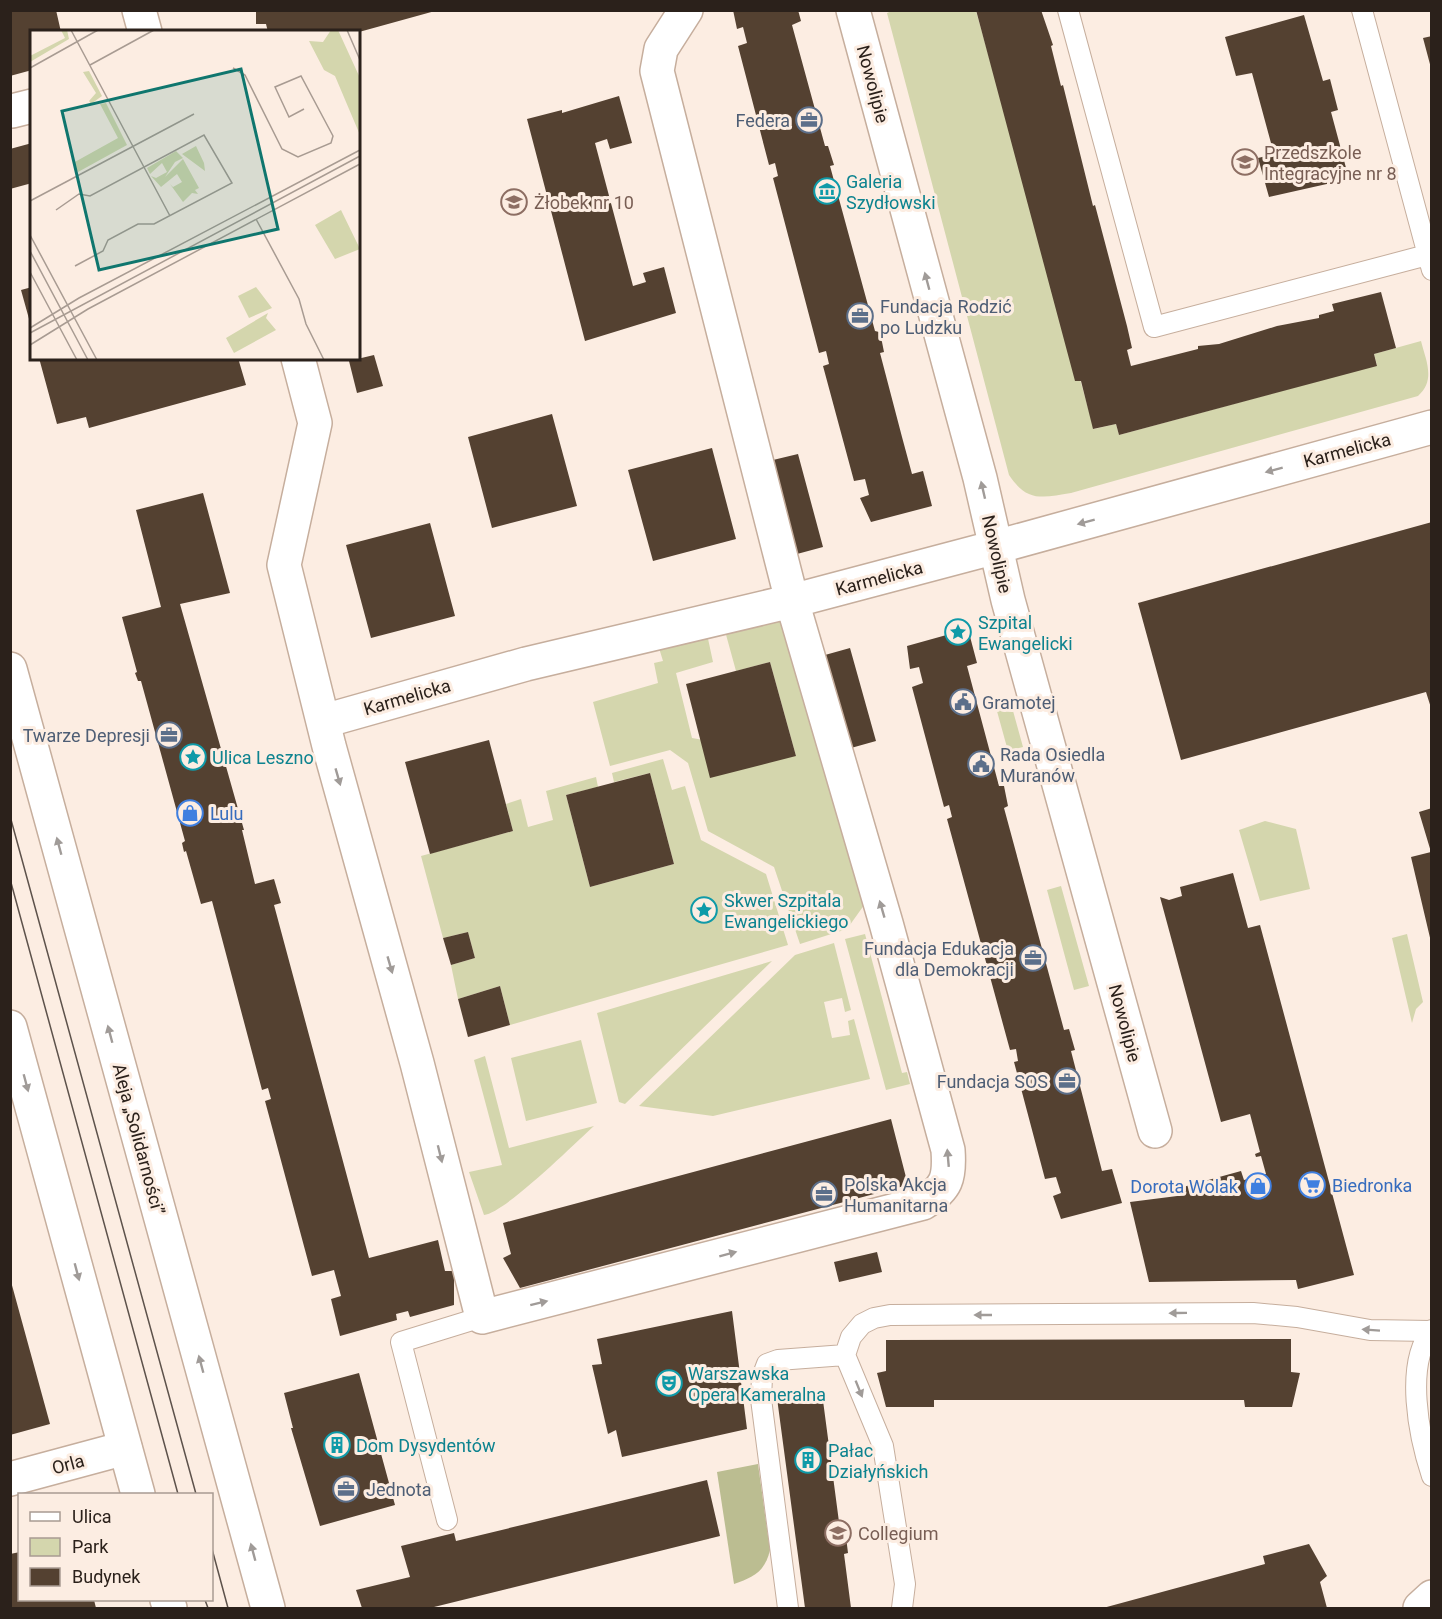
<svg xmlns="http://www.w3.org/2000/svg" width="1442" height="1619" font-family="Roboto,sans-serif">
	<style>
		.green { fill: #d4d6ad }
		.forest { fill: #bbbd91 }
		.building { fill: #544131 }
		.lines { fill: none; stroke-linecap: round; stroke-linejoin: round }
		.service-casing { stroke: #c6ae9d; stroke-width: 22 }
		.minor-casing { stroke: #c6ae9d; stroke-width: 36 }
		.secondary-casing { stroke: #c6ae9d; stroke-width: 36 }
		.service { stroke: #fff; stroke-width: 20 }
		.minor { stroke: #fff; stroke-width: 33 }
		.secondary { stroke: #fff; stroke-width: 33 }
		.tram { stroke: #5d524b; stroke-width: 1.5 }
		.oneway { fill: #a09b98 }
		.labels { text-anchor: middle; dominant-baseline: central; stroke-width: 6; stroke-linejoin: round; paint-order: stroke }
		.street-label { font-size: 18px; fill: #2b211b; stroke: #fcede2 }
		.service-label { font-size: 18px; fill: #4e5e75; stroke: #fcede2; text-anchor: start }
		.education-label { font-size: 18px; fill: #785e54; stroke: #fcede2; text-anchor: start }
		.culture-label { font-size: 18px; fill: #0d838f; stroke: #fcede2; text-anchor: start }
		.shop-label { font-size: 18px; fill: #366cbe; stroke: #fcede2; text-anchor: start }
		.inset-road { fill: none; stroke: #a89b92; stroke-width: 1.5 }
		.view { fill: #0f766e; fill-opacity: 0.15; stroke: #0f766e; stroke-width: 3 }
		.inset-edge { fill: none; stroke: #2b211b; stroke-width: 3 }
	</style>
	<rect width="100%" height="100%" fill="#fcede2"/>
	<path class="green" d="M 894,10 L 976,11 L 1094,429 L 1116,424 L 1119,435 L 1377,365 L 1374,354 L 1421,341 C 1426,361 1436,380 1418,396 L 1071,493 C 1042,498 1027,502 1009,475 L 887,13 Z
		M 780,618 L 867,901 L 847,929 L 800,944 L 774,867 L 708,831 L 688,763 L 670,750 L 610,766 L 593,702 L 658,683 L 654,663 L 663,661 L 659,648 L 707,634 L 713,662 L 676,673 L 692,738 L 796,756 L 770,662 L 736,671 L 725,631 Z
		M 1010,700 L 1023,747 L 1008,751 L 995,704 Z
		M 663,759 L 672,790 L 685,786 L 701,840 L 766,874 L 788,945 L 510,1025 L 500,986 L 458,999 L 451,965 L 475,958 L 468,932 L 443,938 L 421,856 L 513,831 L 506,804 L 521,799 L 528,827 L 553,820 L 546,791 L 596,777 L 598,787 L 566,795 L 590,887 L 674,864 L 650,773 L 614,782 L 612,773 Z
		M 1265,821 L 1296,829 L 1310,889 L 1260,901 L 1239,830 Z
		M 1061,886 L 1089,986 L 1074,990 L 1047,890 Z
		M 865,934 L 902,1073 L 907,1072 L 910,1084 L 886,1090 L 845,939 Z
		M 1407,934 L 1423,1002 L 1416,1009 L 1412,1023 L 1392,938 Z
		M 834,943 L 851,1010 L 845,1012 L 842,998 L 824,1002 L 832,1038 L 850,1035 L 848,1021 L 854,1019 L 870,1079 L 713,1116 L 639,1106 L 795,955 Z
		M 772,961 L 625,1104 L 619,1102 L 597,1013 Z
		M 581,1040 L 597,1103 L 526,1121 L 511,1058 Z
		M 485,1056 L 509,1148 L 594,1126 C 574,1144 506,1212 484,1215 L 469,1172 L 502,1165 L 474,1060 Z"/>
	<path class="forest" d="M 758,1464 L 770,1550 C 765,1572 753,1577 734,1584 L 717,1472 Z"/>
	<path class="building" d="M 10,10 L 56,10 L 61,32 L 32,32 L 32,70 L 10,76 Z
		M 256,10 L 435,10 L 435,11 L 359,32 L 268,32 L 266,24 L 256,24 Z
		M 733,10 L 798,10 L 801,21 L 792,25 L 825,146 L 828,146 L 834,165 L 830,166 L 875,331 L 879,332 L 882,342 L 884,352 L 880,353 L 902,437 L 912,474 L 923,471 L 932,506 L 871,522 L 860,498 L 869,495 L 865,479 L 854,481 L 823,366 L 829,364 L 826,351 L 819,353 L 773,178 L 778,176 L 775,163 L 769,165 L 738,46 L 747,43 L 743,27 L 737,29 Z
		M 976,10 L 1041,10 L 1053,45 L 1051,46 L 1061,86 L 1063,85 L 1093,206 L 1095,205 L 1127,326 L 1132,348 L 1127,350 L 1131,366 L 1198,349 L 1198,346 L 1219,344 L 1277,326 L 1319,318 L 1319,315 L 1334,311 L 1332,304 L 1381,292 L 1396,348 L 1374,354 L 1377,366 L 1119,435 L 1116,424 L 1093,429 L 1081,381 L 1075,381 Z
		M 1304,15 L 1323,81 L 1330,79 L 1338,110 L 1331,112 L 1349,179 L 1269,197 L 1258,158 L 1274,154 L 1252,73 L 1236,76 L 1225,37 Z
		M 1432,36 L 1432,68 L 1431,68 L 1423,38 Z
		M 619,96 L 632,143 L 610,149 L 607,139 L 595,143 L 633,286 L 646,282 L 643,273 L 664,267 L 676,313 L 585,341 L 527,119 L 562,110 L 562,113 Z
		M 32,143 L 32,183 L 10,189 L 10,149 Z
		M 32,287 L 32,326 L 31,326 L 21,290 Z
		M 374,355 L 383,386 L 357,393 L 349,361 Z
		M 39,358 L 238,358 L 246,385 L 89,428 L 86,417 L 57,424 Z
		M 552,414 L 577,506 L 492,528 L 468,437 Z
		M 712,448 L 736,539 L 653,561 L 628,470 Z
		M 798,454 L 823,547 L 797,554 L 773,460 Z
		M 203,493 L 230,593 L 180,604 L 244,830 L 242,830 L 255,884 L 274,879 L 281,903 L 274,905 L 369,1258 L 438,1240 L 445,1271 L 454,1271 L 454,1305 L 410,1317 L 408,1311 L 396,1314 L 397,1320 L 340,1336 L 331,1299 L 341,1296 L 334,1270 L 312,1276 L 265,1101 L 271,1099 L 268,1088 L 262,1090 L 212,901 L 201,904 L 186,851 L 184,852 L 182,843 L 185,841 L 141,681 L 138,681 L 135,673 L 137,672 L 122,617 L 161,607 L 136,510 Z
		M 1432,522 L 1432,711 L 1426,692 L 1181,760 L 1138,603 Z
		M 430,523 L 455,616 L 371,638 L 346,545 Z
		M 968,629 L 977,663 L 967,666 L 999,786 L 1004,786 L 1008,806 L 1004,808 L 1064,1030 L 1069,1029 L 1075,1050 L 1071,1051 L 1102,1171 L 1112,1169 L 1122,1203 L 1061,1219 L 1053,1196 L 1061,1193 L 1056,1177 L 1045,1179 L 1014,1062 L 1018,1061 L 1016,1049 L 1010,1050 L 947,819 L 952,817 L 949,805 L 944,807 L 912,687 L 923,683 L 919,667 L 910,669 L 907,646 Z
		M 850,648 L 876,741 L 851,748 L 825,655 Z
		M 770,662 L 796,756 L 710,778 L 686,684 Z
		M 489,740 L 513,831 L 430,854 L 405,762 Z
		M 650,773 L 674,864 L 590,887 L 566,795 Z
		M 1432,808 L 1432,942 L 1431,942 L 1411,857 L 1431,852 L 1419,812 Z
		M 1233,873 L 1248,928 L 1260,925 L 1354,1275 L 1298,1289 L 1296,1280 L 1149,1282 L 1130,1202 L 1185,1195 L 1183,1187 L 1241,1171 L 1244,1180 L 1266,1174 L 1261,1156 L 1256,1157 L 1255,1154 L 1260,1152 L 1250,1114 L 1221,1122 L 1160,897 L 1169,900 L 1182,896 L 1180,887 Z
		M 468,932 L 475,958 L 451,965 L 443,938 Z
		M 500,986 L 510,1025 L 468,1037 L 458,999 Z
		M 891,1119 L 908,1185 L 520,1288 L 503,1258 L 511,1254 L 503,1223 Z
		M 877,1252 L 882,1272 L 839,1282 L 834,1262 Z
		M 10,1278 L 50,1424 L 10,1435 Z
		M 732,1311 L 747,1429 L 622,1457 L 616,1430 L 608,1434 L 592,1365 L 602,1364 L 597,1339 Z
		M 1291,1339 L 1291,1372 L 1300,1373 L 1292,1407 L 1245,1407 L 1244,1400 L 934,1400 L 934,1407 L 886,1407 L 877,1373 L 886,1371 L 886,1340 Z
		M 359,1373 L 395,1505 L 320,1526 L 291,1428 L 293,1428 L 284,1393 Z
		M 822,1393 L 839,1522 L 844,1521 L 848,1553 L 844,1554 L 851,1608 L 805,1608 L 777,1398 Z
		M 707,1480 L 720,1536 L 430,1608 L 362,1608 L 356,1590 L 410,1577 L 401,1546 L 454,1533 L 456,1541 Z
		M 1309,1544 L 1327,1576 L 1320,1582 L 1327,1608 L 1103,1608 L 1265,1564 L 1263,1556 Z
		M 20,1552 L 20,1600 L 94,1600 L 96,1608 L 10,1608 L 10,1554 Z"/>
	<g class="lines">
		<g class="service-casing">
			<path id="service" d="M 1068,10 L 1154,327 L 1427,255
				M 1362,10 L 1432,270
				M 1432,1330 C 1404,1364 1419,1437 1432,1476
				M 447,1520 L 401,1342 L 482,1317
				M 788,1608 L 761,1399 L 762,1377 L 767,1364 L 778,1360 L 845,1355
				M 902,1608 L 905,1584 L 883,1446 L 845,1355 L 851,1337 L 862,1324 L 874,1318 L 890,1315 L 1253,1313 L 1297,1317 L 1370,1330 L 1430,1331"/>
		</g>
		<g class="minor-casing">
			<path id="minor" d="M 139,10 L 145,32
				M 853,10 L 980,478 L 1008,600 L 1155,1131
				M 12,111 L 32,106
				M 298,358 L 315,423 L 284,565 L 329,746 L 417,1063 L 482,1317 L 923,1203 C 947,1188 950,1178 948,1150 L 886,923 L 792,601 L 657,71 L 661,49 L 686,10
				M 324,721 L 526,664 L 792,601 L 996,547 L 1432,427
				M 10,1479 L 125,1448
				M 1420,1608 L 1432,1597"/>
		</g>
		<g class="secondary-casing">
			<path id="secondary" d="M 10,669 L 268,1608
				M 10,1027 L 138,1494
				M 167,1600 L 170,1608"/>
		</g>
		<use href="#service" class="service"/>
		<use href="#minor" class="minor"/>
		<use href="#secondary" class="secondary"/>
		<path class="tram" d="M 10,816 L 196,1494
			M 10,879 L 178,1494
			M 212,1549 L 228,1608
			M 205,1600 L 208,1608"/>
	</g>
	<defs><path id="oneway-solid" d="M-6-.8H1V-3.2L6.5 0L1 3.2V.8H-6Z" transform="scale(1.5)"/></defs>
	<g class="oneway">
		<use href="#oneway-solid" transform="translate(927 281) rotate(-105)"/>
		<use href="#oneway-solid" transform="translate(1274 470) rotate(165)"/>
		<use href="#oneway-solid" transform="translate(983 490) rotate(-103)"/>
		<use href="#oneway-solid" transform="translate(1086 522) rotate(165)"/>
		<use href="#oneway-solid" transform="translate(338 777) rotate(74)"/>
		<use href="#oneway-solid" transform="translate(59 846) rotate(-105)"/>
		<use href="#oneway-solid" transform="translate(882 909) rotate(-106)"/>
		<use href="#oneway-solid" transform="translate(390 965) rotate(74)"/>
		<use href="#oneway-solid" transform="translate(110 1034) rotate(-105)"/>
		<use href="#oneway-solid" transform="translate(26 1083) rotate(75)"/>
		<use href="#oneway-solid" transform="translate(440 1154) rotate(76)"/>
		<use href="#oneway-solid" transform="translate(948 1158) rotate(-95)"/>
		<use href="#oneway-solid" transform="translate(728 1254) rotate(-15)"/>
		<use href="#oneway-solid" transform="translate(77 1272) rotate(75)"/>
		<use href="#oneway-solid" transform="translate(539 1303) rotate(-14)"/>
		<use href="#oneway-solid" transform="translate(1178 1313) rotate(179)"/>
		<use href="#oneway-solid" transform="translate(983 1315) rotate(180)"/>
		<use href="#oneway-solid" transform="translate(1371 1330) rotate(-176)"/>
		<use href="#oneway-solid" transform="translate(201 1364) rotate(-105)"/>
		<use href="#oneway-solid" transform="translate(859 1389) rotate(68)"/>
		<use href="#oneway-solid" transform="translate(253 1552) rotate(-105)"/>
	</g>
	<defs>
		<g id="office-ring" transform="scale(1.35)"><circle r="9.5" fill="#fcede2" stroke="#5c6f8a" stroke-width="1.5"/><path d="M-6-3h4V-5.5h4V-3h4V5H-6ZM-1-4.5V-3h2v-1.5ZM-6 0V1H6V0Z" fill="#5c6f8a"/></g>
		<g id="school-ring" transform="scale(1.35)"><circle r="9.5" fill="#fcede2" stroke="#8d6e63" stroke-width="1.5"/><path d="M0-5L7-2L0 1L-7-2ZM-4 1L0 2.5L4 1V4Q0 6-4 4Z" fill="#8d6e63"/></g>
		<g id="museum-ring" transform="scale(1.35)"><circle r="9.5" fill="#fcede2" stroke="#0f9aa8" stroke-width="1.5"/><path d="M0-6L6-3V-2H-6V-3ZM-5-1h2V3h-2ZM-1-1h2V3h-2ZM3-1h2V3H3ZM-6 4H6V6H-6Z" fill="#0f9aa8"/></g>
		<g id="sight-ring" transform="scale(1.35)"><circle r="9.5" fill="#fcede2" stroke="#0f9aa8" stroke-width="1.5"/><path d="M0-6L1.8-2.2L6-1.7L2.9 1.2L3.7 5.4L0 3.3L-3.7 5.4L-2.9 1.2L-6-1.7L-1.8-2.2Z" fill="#0f9aa8"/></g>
		<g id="civic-ring" transform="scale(1.35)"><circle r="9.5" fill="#fcede2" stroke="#5c6f8a" stroke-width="1.5"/><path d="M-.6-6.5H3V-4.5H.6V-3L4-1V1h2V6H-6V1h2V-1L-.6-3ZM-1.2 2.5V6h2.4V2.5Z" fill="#5c6f8a"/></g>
		<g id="shop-ring" transform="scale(1.35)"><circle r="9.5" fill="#fcede2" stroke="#3f7fe0" stroke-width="1.5"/><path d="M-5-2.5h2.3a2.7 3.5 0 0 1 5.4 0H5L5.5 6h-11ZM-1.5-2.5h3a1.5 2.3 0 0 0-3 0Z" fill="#3f7fe0"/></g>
		<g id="supermarket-ring" transform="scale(1.35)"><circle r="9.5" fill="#fcede2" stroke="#3f7fe0" stroke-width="1.5"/><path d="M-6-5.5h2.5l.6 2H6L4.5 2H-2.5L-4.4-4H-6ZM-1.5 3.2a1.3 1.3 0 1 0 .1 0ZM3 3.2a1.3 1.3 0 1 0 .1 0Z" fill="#3f7fe0"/></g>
		<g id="theatre-ring" transform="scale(1.35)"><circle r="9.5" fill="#fcede2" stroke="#0f9aa8" stroke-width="1.5"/><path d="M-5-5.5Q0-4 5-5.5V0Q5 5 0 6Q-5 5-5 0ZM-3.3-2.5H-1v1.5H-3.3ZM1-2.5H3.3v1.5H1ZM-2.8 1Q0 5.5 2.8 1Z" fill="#0f9aa8"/></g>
		<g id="building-ring" transform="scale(1.35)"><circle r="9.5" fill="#fcede2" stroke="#0f9aa8" stroke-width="1.5"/><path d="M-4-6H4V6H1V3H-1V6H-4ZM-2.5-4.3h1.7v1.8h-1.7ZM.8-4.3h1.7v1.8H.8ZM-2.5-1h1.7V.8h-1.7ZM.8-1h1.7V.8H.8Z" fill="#0f9aa8"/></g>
		<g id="university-ring" transform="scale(1.35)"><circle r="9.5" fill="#fcede2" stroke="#8d6e63" stroke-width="1.5"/><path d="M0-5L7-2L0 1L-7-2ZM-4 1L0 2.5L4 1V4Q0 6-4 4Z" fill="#8d6e63"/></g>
	</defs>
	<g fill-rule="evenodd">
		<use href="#office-ring" x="809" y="120"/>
		<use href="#school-ring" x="1245" y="162"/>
		<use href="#museum-ring" x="827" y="191"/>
		<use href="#school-ring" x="514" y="202"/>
		<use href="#office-ring" x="860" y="316"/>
		<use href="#sight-ring" x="958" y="632"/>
		<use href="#civic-ring" x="963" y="702"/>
		<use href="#office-ring" x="169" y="735"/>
		<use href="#sight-ring" x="193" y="757"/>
		<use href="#civic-ring" x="981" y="764"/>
		<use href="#shop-ring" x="190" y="813"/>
		<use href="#sight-ring" x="704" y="910"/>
		<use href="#office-ring" x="1033" y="958"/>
		<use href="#office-ring" x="1067" y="1081"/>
		<use href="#supermarket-ring" x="1312" y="1185"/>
		<use href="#shop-ring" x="1258" y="1186"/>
		<use href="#office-ring" x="824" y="1194"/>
		<use href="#theatre-ring" x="669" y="1383"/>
		<use href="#building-ring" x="337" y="1445"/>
		<use href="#building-ring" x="808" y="1460"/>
		<use href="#office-ring" x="346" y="1489"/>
		<use href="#university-ring" x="838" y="1533"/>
	</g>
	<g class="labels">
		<g class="street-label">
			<text transform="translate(873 84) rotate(75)">Nowolipie</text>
			<text transform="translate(1347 450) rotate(-15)">Karmelicka</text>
			<text transform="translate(997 554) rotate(77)">Nowolipie</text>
			<text transform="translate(879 578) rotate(-15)">Karmelicka</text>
			<text transform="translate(407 697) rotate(-16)">Karmelicka</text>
			<text transform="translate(1125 1023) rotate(75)">Nowolipie</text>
			<text transform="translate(139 1139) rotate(75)">Aleja „Solidarności”</text>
			<text transform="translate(68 1464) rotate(-15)">Orla</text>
		</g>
		<g class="service-label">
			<text x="790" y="120" text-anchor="end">Federa</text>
			<text x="880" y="306">Fundacja Rodzić<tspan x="880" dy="21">po Ludzku</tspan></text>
			<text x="982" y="702">Gramotej</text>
			<text x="150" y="735" text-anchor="end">Twarze Depresji</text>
			<text x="1000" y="754">Rada Osiedla<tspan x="1000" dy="21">Muranów</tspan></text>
			<text x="1014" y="948" text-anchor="end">Fundacja Edukacja<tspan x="1014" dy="21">dla Demokracji</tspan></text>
			<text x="1048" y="1081" text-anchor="end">Fundacja SOS</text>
			<text x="844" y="1184">Polska Akcja<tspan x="844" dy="21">Humanitarna</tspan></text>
			<text x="366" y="1489">Jednota</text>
		</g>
		<g class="education-label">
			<text x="1264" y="152">Przedszkole<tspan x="1264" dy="21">Integracyjne nr 8</tspan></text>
			<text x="534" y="202">Żłobek nr 10</text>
			<text x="858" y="1533">Collegium</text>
		</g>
		<g class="culture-label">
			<text x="846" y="181">Galeria<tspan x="846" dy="21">Szydłowski</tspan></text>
			<text x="978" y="622">Szpital<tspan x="978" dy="21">Ewangelicki</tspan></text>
			<text x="212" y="757">Ulica Leszno</text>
			<text x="724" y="900">Skwer Szpitala<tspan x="724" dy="21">Ewangelickiego</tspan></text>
			<text x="688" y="1373">Warszawska<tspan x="688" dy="21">Opera Kameralna</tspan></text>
			<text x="356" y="1445">Dom Dysydentów</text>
			<text x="828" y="1450">Pałac<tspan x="828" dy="21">Działyńskich</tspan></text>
		</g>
		<g class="shop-label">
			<text x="210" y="813">Lulu</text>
			<text x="1332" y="1185">Biedronka</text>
			<text x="1238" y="1186" text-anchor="end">Dorota Wolak</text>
		</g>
	</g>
	<g transform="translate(30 30)">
		<rect width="330" height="330" fill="#fcede2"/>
		<path d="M 31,0 L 37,0 L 39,9 L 0,32 L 0,26 L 35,8 ZM 301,0 L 308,0 L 330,48 L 330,105 L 305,46 L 294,40 L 279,11 L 293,12 ZM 59,41 L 72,66 L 61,74 L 59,71 L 66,63 L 53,42 ZM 76,73 L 97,115 L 48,142 L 43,133 L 88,108 L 70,74 ZM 166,116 L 174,133 L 175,141 L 152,124 ZM 146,121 L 153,128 L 145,132 L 135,147 L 153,129 L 169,158 L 165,160 L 168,164 L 162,163 L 153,172 L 140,154 L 143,157 L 152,152 L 147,144 L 131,157 L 121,146 L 126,148 L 137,142 L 132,133 L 120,144 L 117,138 ZM 311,180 L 330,219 L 305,229 L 285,195 ZM 226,257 L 242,278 L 219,288 L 208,266 ZM 238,283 L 236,288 L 246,300 L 204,323 L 196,308 Z" fill="#d4d6ad"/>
		<path class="inset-road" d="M 41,0 L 140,186M 317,0 L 330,30M 60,35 L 124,0M 0,38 L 68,0M 203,38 L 215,45 L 252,119 L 268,127 L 301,113 L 303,106 L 271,46 L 245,57 L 259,87 L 274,79M 0,171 L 164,84M 26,180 L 49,164 L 60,166 L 174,105 L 202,153 L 124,194 L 108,194 L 78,210 L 73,221 L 45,236M 226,189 L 269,269 L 276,294 L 294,330M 0,205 L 67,330M 0,221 L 58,330M 0,242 L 47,330M 0,298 L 49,268 L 330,120M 0,303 L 330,126M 0,315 L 58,279 L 330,134"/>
		<path class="view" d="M 211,39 L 248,199 L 69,240 L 32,81 Z"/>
		<rect width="330" height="330" class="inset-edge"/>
	</g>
	<rect width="1442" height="1619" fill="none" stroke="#2b211b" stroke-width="24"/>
	<rect x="18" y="1493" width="195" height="108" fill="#fcede2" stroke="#a89b92" stroke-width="1.5"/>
	<rect x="30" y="1512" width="30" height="9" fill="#ffffff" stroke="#a89b92" stroke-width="1.5"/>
	<text x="72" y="1523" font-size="18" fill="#2b211b">Ulica</text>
	<rect x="30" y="1538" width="30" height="18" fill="#d4d6ad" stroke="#a89b92" stroke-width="1.5"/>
	<text x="72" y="1553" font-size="18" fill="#2b211b">Park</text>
	<rect x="30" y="1568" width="30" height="18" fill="#544131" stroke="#a89b92" stroke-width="1.5"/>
	<text x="72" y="1583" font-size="18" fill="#2b211b">Budynek</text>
</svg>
